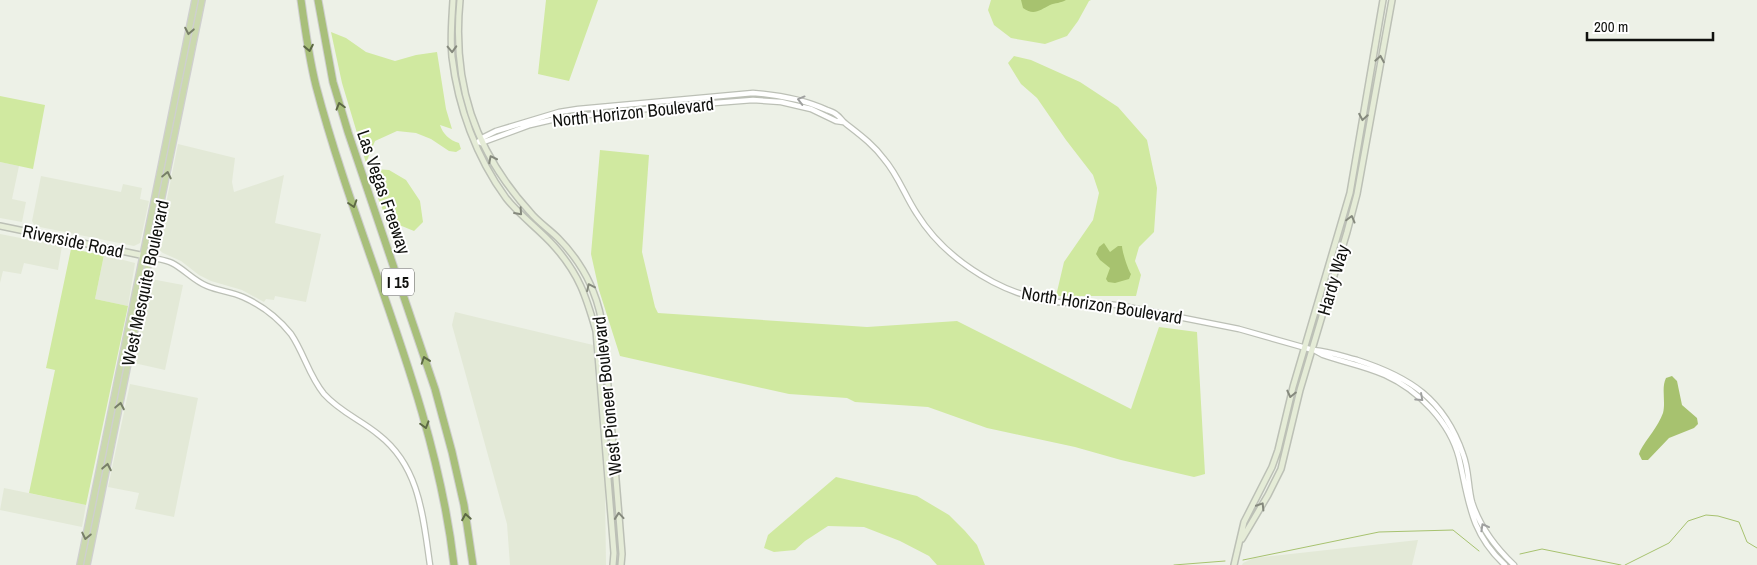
<svg xmlns="http://www.w3.org/2000/svg" width="1757" height="565" font-family="'Archivo Narrow',sans-serif">
	<style>
		.built { fill: #e3e9d7 }
		.green { fill: #d0e9a0 }
		.water { fill: #a7c26f }
		.lines { fill: none; stroke-linecap: round; stroke-linejoin: round }
		.stream { stroke: #a7c26f; stroke-width: 1 }
		.tertiary-casing { stroke: #bcc0b6; stroke-width: 7 }
		.secondary-casing { stroke: #bcc0b6; stroke-width: 8 }
		.primary-casing { stroke: #cfcfcf; stroke-width: 8 }
		.motorway-casing { stroke: #cfcfcf; stroke-width: 9 }
		.tertiary { stroke: #fff; stroke-width: 4.5 }
		.secondary { stroke: #e5ecd7; stroke-width: 5 }
		.primary { stroke: #cbd9af; stroke-width: 5.5 }
		.motorway { stroke: #a8bf7a; stroke-width: 7 }
		.oneway { stroke: #777f67 }
		.oneway2 { stroke: #5c6844 }
		.oneway3 { stroke: #85897d }
		.oneway4 { stroke: #9fa09f }
		.labels { text-anchor: middle; dominant-baseline: central; stroke-width: 4; stroke-linejoin: round; paint-order: stroke }
		.shield { fill: #fff; stroke: #585856; stroke-width: 1 }
		.shield-label { font-size: 16px; font-weight: bold; fill: #10110e }
		.street-label { font-size: 18px; fill: #10110e; stroke: #fff }
	</style>
	<rect width="100%" height="100%" fill="#edf1e7"/>
	<path class="built" d="M 178,144 L 235,158 L 232,182 L 234,192 L 284,175 L 275,223 L 321,234 L 306,302 L 275,296 L 274,300 L 266,299 L 264,302 L 242,290 L 211,281 L 199,275 L 181,261 L 163,253 L 157,248 Z
		M 0,162 L 19,166 L 12,199 L 26,202 L 22,222 L 0,218 Z
		M 41,176 L 121,192 L 123,184 L 142,188 L 140,199 L 149,201 L 140,243 L 134,246 L 35,226 L 32,221 Z
		M 0,234 L 62,246 L 58,270 L 24,263 L 21,274 L 3,271 L 0,283 Z
		M 104,255 L 135,263 L 128,306 L 95,299 Z
		M 151,279 L 183,285 L 165,370 L 134,363 Z
		M 455,312 L 593,345 L 605,488 L 606,565 L 510,565 L 507,524 L 452,325 Z
		M 130,384 L 198,398 L 174,517 L 135,509 L 139,493 L 108,487 Z
		M 4,488 L 86,505 L 82,527 L 0,510 Z
		M 1418,540 L 1412,565 L 1242,565 L 1243,563 L 1254,558 Z"/>
	<path class="green" d="M 546,0 L 598,0 L 569,81 L 538,74 Z
		M 991,0 L 1091,0 L 1089,1 L 1078,21 L 1067,36 L 1045,44 L 1011,38 L 994,25 L 988,10 Z
		M 331,32 L 346,38 L 366,52 L 395,61 L 416,55 L 437,52 L 446,109 L 452,129 L 440,125 C 443,134 449,140 459,143 L 461,149 L 456,152 L 449,151 L 431,139 L 416,133 L 397,131 L 375,141 L 366,163 L 342,83 Z
		M 1014,56 L 1031,60 L 1080,82 L 1118,107 L 1147,140 L 1157,188 L 1154,232 L 1139,247 L 1135,261 L 1141,275 L 1136,296 L 1056,296 L 1064,262 L 1093,220 L 1099,193 L 1093,175 L 1066,140 L 1037,98 L 1021,84 L 1008,63 Z
		M 0,96 L 45,105 L 33,169 L 0,162 Z
		M 600,150 L 649,155 L 642,252 L 655,307 L 658,313 L 867,327 L 957,321 L 1131,409 L 1159,327 L 1197,332 L 1205,474 L 1194,477 L 1121,460 L 1075,447 L 987,428 L 928,407 L 855,402 L 847,398 L 789,394 L 620,356 L 599,290 L 591,254 Z
		M 375,169 L 389,170 L 406,180 L 420,201 L 423,222 L 414,231 L 387,220 L 375,191 L 371,176 Z
		M 71,249 L 104,255 L 95,299 L 128,306 L 86,505 L 29,493 L 55,370 L 46,368 Z
		M 836,477 L 917,496 L 949,515 L 965,531 L 977,545 L 985,565 L 937,565 L 929,556 L 900,541 L 864,527 L 828,526 L 805,541 L 795,550 L 774,552 L 764,548 L 768,535 Z"/>
	<path class="water" d="M 1021,0 L 1020,0 L 1066,0 C 1061,3 1055,3 1050,5 C 1040,10 1034,16 1023,8 Z
		M 1104,243 L 1110,252 L 1118,246 L 1122,246 C 1122,251 1128,270 1131,274 L 1129,279 L 1115,283 L 1108,282 L 1106,279 L 1110,268 L 1100,260 L 1096,254 L 1099,247 Z
		M 1672,376 L 1677,381 L 1682,405 L 1697,418 L 1698,424 L 1694,428 L 1669,438 L 1648,460 L 1642,460 L 1639,454 L 1640,451 C 1647,438 1658,427 1663,413 C 1666,402 1661,388 1666,378 Z"/>
	<g class="lines">
		<path class="stream" d="M 1520,554 L 1542,549 L 1621,565
			M 1243,560 L 1379,532 L 1453,530 L 1479,551
			M 1174,565 L 1225,561
			M 1625,565 L 1669,543 L 1688,521 L 1706,515 L 1718,516 L 1739,522 L 1747,542 L 1757,548"/>
		<g class="tertiary-casing">
			<path id="tertiary" d="M 481,143 L 530,125 L 560,118 L 676,106 L 753,100 L 781,102 L 811,109 L 836,121 L 843,122
				M 476,144 L 482,138 L 496,131 L 559,112 L 578,109 L 753,93 C 779,95 803,99 827,110 C 830,111 834,112 837,115 C 840,117 842,121 845,123 C 859,134 873,144 884,159 C 898,175 905,196 917,214 C 935,243 963,266 993,282 C 1016,294 1044,302 1070,303 C 1088,304 1105,303 1123,306 L 1239,329 L 1313,350 C 1328,351 1342,356 1357,360 C 1410,377 1444,399 1463,454 C 1469,469 1468,487 1472,502 C 1480,527 1495,547 1514,565
				M 150,257 C 157,259 166,260 172,263 C 184,269 194,281 207,286 C 219,291 232,292 243,297 C 261,305 279,319 291,334 C 304,353 309,376 324,394 C 340,412 361,420 379,435 C 420,467 423,517 430,565
				M 1314,350 L 1323,355 C 1343,362 1365,366 1385,375 C 1418,390 1450,422 1459,458 C 1469,501 1470,533 1505,565"/>
		</g>
		<g class="secondary-casing">
			<path id="secondary" d="M 453,0 C 452,19 450,38 452,57 C 458,107 476,157 506,198 C 520,216 539,229 554,246 C 579,274 586,296 596,331 L 614,553 L 613,565
				M 460,0 C 452,83 474,150 530,212 C 538,222 549,229 558,238 C 572,252 586,272 593,291 C 607,325 606,364 609,400 C 614,451 618,503 622,554 L 621,565
				M 0,226 L 150,257
				M 1242,539 L 1268,495 L 1281,469 L 1300,390 L 1347,232 L 1357,194 L 1392,0
				M 1234,565 L 1244,522 L 1272,467 L 1278,450 L 1293,387 L 1350,193 L 1383,0"/>
		</g>
		<g class="primary-casing">
			<path id="primary" d="M 80,565 L 195,0
				M 87,565 L 202,0"/>
		</g>
		<g class="motorway-casing">
			<path id="motorway" d="M 301,0 C 305,29 309,58 316,86 C 358,246 435,399 454,565
				M 318,0 L 333,82 L 348,132 L 435,389 L 452,452 L 464,505 L 473,565"/>
		</g>
		<use href="#tertiary" class="tertiary"/>
		<use href="#secondary" class="secondary"/>
		<use href="#primary" class="primary"/>
		<use href="#motorway" class="motorway"/>
	</g>
	<defs><path id="oneway-chevron" d="M-2-3.5L2.5 0L-2 3.5" fill="none" stroke-width="1.6" stroke-linecap="round" stroke-linejoin="round" transform="scale(1.25)"/></defs>
	<g class="oneway">
		<use href="#oneway-chevron" transform="translate(189 31) rotate(101)"/>
		<use href="#oneway-chevron" transform="translate(167 175) rotate(-78)"/>
		<use href="#oneway-chevron" transform="translate(120 406) rotate(-79)"/>
		<use href="#oneway-chevron" transform="translate(107 467) rotate(-79)"/>
		<use href="#oneway-chevron" transform="translate(86 536) rotate(102)"/>
	</g>
	<g class="oneway2">
		<use href="#oneway-chevron" transform="translate(309 48) rotate(79)"/>
		<use href="#oneway-chevron" transform="translate(340 106) rotate(-106)"/>
		<use href="#oneway-chevron" transform="translate(353 204) rotate(72)"/>
		<use href="#oneway-chevron" transform="translate(425 360) rotate(-109)"/>
		<use href="#oneway-chevron" transform="translate(425 425) rotate(74)"/>
		<use href="#oneway-chevron" transform="translate(466 517) rotate(-100)"/>
	</g>
	<g class="oneway3">
		<use href="#oneway-chevron" transform="translate(452 49) rotate(88)"/>
		<use href="#oneway-chevron" transform="translate(1380 59) rotate(-80)"/>
		<use href="#oneway-chevron" transform="translate(1363 117) rotate(100)"/>
		<use href="#oneway-chevron" transform="translate(492 159) rotate(-117)"/>
		<use href="#oneway-chevron" transform="translate(519 212) rotate(48)"/>
		<use href="#oneway-chevron" transform="translate(1351 219) rotate(-75)"/>
		<use href="#oneway-chevron" transform="translate(590 287) rotate(-115)"/>
		<use href="#oneway-chevron" transform="translate(1291 394) rotate(103)"/>
		<use href="#oneway-chevron" transform="translate(1261 506) rotate(-58)"/>
		<use href="#oneway-chevron" transform="translate(619 516) rotate(-95)"/>
	</g>
	<g class="oneway4">
		<use href="#oneway-chevron" transform="translate(801 100) rotate(-165)"/>
		<use href="#oneway-chevron" transform="translate(1420 398) rotate(42)"/>
		<use href="#oneway-chevron" transform="translate(1484 527) rotate(-119)"/>
	</g>
	<g class="labels">
		<rect class="shield" x="382" y="268.5" width="32" height="27" rx="4"/>
		<g class="shield-label">
			<text x="398" y="282">I 15</text>
		</g>
		<g class="street-label">
			<text transform="translate(633 112) rotate(-6)">North Horizon Boulevard</text>
			<text transform="translate(384 192) rotate(71)">Las Vegas Freeway</text>
			<text transform="translate(73 241) rotate(12)">Riverside Road</text>
			<text transform="translate(1333 280) rotate(-74)">Hardy Way</text>
			<text transform="translate(145 283) rotate(-78)">West Mesquite Boulevard</text>
			<text transform="translate(1102 305) rotate(9)">North Horizon Boulevard</text>
			<text transform="translate(607 396) rotate(-96)">West Pioneer Boulevard</text>
		</g>
	</g>
	<path d="M1587 32v8h126v-8" fill="none" stroke="#10110e" stroke-width="2.5"/>
	<text x="1594" y="32" font-size="15" fill="#10110e" stroke="#ffffff" stroke-width="4" paint-order="stroke">200 m</text>
</svg>
